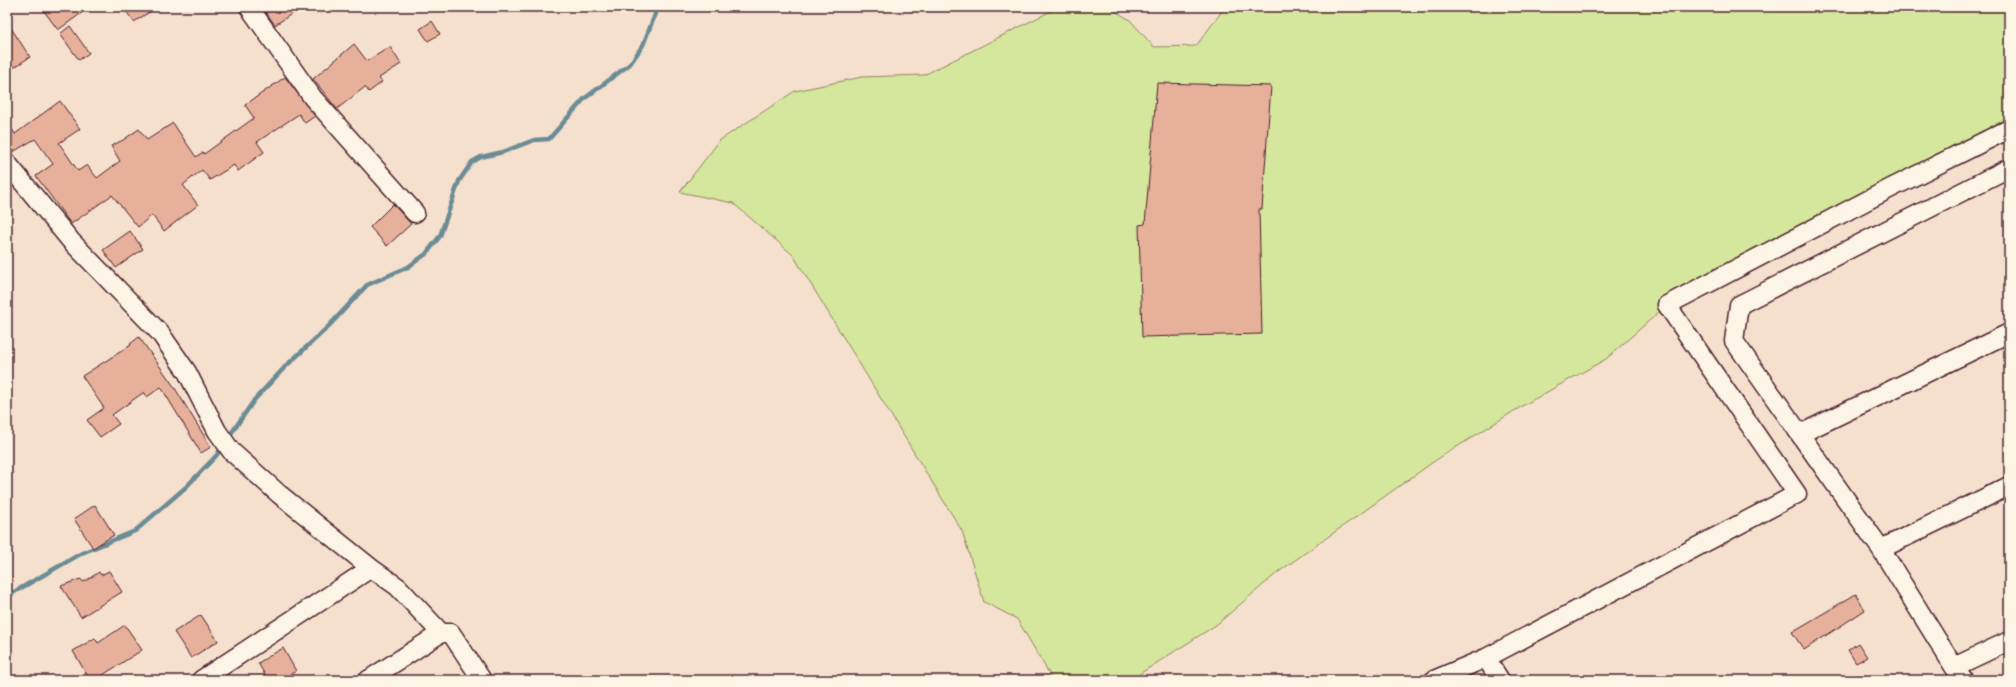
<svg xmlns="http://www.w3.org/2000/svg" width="2016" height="687" font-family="Kalam,sans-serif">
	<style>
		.green { fill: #d5e79c; stroke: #908364 }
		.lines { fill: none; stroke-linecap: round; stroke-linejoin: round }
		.stream { stroke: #6c8c95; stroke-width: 4.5 }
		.building { fill: #e6b09a; stroke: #4a1f2b }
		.street-casing { stroke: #4a1f2b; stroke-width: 21 }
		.street { stroke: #fcf5e5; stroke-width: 18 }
	</style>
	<rect width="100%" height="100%" fill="#f5e0ce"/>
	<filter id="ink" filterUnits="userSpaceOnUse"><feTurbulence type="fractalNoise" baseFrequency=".025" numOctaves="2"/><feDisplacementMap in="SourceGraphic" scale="8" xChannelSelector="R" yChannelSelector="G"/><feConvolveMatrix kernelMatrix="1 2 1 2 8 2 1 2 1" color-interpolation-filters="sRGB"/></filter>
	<g filter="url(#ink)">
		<path class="green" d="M 1059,7 L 1109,7 L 1130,20 L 1154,47 L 1196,46 L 1225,7 L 2009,7 L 2009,129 L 1667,305 L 1606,359 L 1522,406 L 1436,460 L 1277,573 L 1216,625 L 1130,680 L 1053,680 L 1017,619 L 984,602 L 962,531 L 793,255 L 733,203 L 680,192 L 720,140 L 795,91 L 862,77 L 924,75 Z"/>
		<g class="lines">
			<path class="stream" d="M 228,438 L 255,399 L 286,366 L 327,328 L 367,285 L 408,267 L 426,254 L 440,236 L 459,181 L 472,162 L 481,157 L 503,152 L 534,140 L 549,139 L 584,99 L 630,64 L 643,45 L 658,7
				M 7,599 L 14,592 L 82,553 L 135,531 L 186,487 L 216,456 L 223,446"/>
		</g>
		<path class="building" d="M 41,7 L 90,7 L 58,30 Z
			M 123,7 L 157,7 L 134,22 Z
			M 262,7 L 302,7 L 275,25 Z
			M 432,21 L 440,34 L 428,41 L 420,29 Z
			M 7,22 L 30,57 L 7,72 Z
			M 70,26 L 89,53 L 79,60 L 60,34 Z
			M 354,44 L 367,61 L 390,47 L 401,64 L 379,78 L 382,82 L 369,92 L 365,87 L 337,109 L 313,79 Z
			M 285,77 L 315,116 L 305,123 L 299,114 L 257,142 L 264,152 L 238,171 L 234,165 L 210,180 L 202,170 L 183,185 L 198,205 L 164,231 L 152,215 L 138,227 L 112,195 L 71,224 L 36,176 L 53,164 L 35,139 L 13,152 L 7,144 L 7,121 L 15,134 L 60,101 L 80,129 L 59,143 L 78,171 L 87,165 L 97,178 L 120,161 L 111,146 L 123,140 L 139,129 L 147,140 L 173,123 L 196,157 L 203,152 L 204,154 L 254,118 L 245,105 Z
			M 1157,83 L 1271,86 L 1262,209 L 1259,209 L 1262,334 L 1142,337 L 1139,225 L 1145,224 Z
			M 393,204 L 411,224 L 387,246 L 370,227 Z
			M 130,231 L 143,249 L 116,268 L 103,250 Z
			M 139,337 L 173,385 L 211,447 L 201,453 L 161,387 L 147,397 L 144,392 L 112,415 L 119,424 L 100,437 L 87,420 L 104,408 L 82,376 L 131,345 L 130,344 Z
			M 95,505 L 114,535 L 93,548 L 74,519 Z
			M 109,571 L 122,592 L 81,617 L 61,586 L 80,579 L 84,582 L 99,572 L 101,575 Z
			M 1856,594 L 1865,610 L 1804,650 L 1792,632 Z
			M 201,615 L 218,641 L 191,658 L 174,632 Z
			M 125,625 L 142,650 L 95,680 L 90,680 L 73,651 L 95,638 L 98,643 Z
			M 1858,643 L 1867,657 L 1856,663 L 1848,650 Z
			M 283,648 L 296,671 L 281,680 L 268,680 L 258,663 Z"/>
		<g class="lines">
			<g class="street-casing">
				<path id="street" d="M 249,7 L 313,98 L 415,213
					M 7,163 L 71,241 L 160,333 L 187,372 L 217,431 L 232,452 L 279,494 L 371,568 L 398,587 L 441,633 L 451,633 L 482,680
					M 1800,434 L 2009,333
					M 1881,549 L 2009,486
					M 1486,658 L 1500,680
					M 1954,667 L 2009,641
					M 201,680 L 371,568
					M 368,680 L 441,633
					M 1434,680 L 1486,658 L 1797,494 L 1667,305 L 1889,189 L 2009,129
					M 1964,680 L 1954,667 L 1881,549 L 1734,341 L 1739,305 L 2009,168"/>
			</g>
			<use href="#street" class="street"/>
		</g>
	</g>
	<rect width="2016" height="687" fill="none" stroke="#fcf5e5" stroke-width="24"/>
	<rect x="12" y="12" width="1992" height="663" fill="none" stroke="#4a1f2b" stroke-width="1.5" filter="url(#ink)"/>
</svg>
